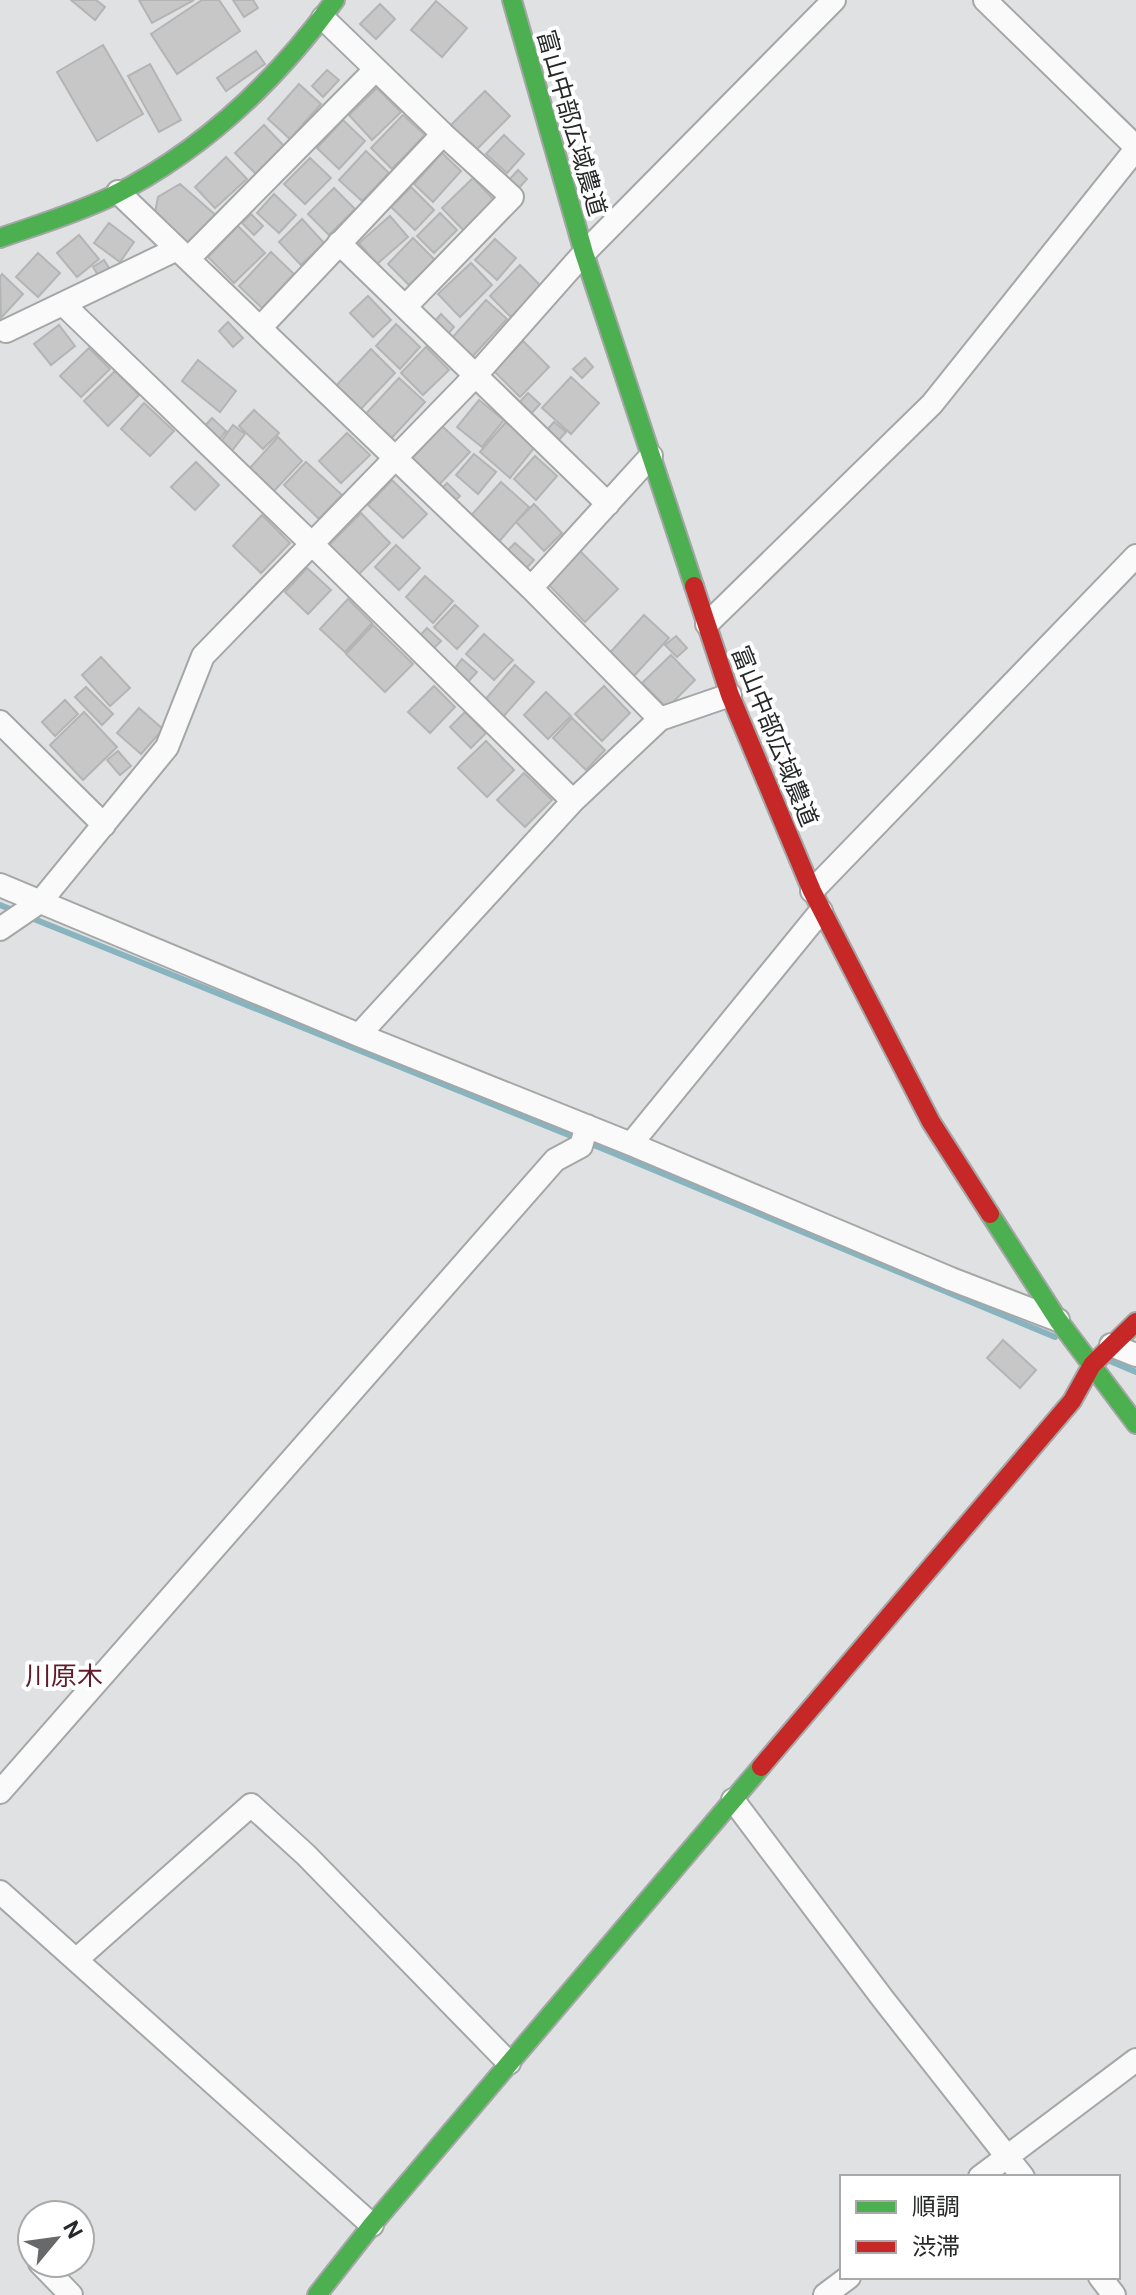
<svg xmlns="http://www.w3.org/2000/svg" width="1136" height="2295" font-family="'DM Sans','Noto Sans JP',sans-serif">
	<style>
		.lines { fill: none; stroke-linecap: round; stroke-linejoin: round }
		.stream { stroke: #87b4be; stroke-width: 6 }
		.building { fill: #c7c7c8; stroke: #b5b4b5; stroke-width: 2 }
		.street-casing { stroke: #a5a7a7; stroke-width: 26 }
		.fast-casing { stroke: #a5a7a7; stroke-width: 22 }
		.jam-casing { stroke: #a5a7a7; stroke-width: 22 }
		.street { stroke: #fafafb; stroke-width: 22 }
		.fast { stroke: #4caf50; stroke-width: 18 }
		.jam { stroke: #c62828; stroke-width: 18 }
		.labels { text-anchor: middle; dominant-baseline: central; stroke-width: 8; stroke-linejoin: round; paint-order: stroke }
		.street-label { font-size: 24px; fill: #272829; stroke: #fff }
		.neighbourhood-label { font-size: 26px; fill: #611c2c; stroke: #fff }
	</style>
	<rect width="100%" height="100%" fill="#dfe1e2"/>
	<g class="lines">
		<path class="stream" d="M 0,905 L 15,911
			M 29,917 L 606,1150 L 1055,1337
			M 1110,1361 L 1136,1372"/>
	</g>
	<path class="building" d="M 71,0 L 96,0 L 105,7 L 95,20 Z
		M 139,0 L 194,0 L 152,23 Z
		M 202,0 L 219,0 L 240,31 L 177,74 L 151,34 Z
		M 233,0 L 253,0 L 258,8 L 244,17 Z
		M 436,1 L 467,28 L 442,57 L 411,30 Z
		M 380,4 L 395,19 L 376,39 L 360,24 Z
		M 103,45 L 143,114 L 97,141 L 57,72 Z
		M 256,51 L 265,64 L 226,91 L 217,78 Z
		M 150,64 L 181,120 L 159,132 L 128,76 Z
		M 327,70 L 339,80 L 323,97 L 312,86 Z
		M 299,84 L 321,104 L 290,139 L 268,119 Z
		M 377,88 L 401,112 L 372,140 L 349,115 Z
		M 485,91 L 510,116 L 475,151 L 450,126 Z
		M 403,115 L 425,135 L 392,169 L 371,148 Z
		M 343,120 L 365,141 L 339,169 L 317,148 Z
		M 264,125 L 285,147 L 256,174 L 235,153 Z
		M 504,135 L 524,154 L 507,173 L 486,154 Z
		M 366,151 L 389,173 L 362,201 L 339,180 Z
		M 442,153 L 461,171 L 433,202 L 414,184 Z
		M 226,157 L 247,179 L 215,208 L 195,187 Z
		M 310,158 L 331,178 L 305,204 L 284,184 Z
		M 518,170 L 527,179 L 517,190 L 508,181 Z
		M 473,178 L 497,203 L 466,233 L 442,208 Z
		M 180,184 L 219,218 L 189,244 L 155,213 L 158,197 Z
		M 411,187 L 434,210 L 415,230 L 391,207 Z
		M 334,188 L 355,209 L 329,235 L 308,214 Z
		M 274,194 L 296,215 L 279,233 L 257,213 Z
		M 440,213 L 457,230 L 434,253 L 417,236 Z
		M 251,214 L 263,226 L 254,235 L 242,223 Z
		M 390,216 L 408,237 L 377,264 L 359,243 Z
		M 302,219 L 324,243 L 301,265 L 279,242 Z
		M 109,223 L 134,242 L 120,262 L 94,243 Z
		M 238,226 L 265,253 L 234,283 L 208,257 Z
		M 79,235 L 99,259 L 77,277 L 57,253 Z
		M 413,238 L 435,260 L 409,285 L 388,264 Z
		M 495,239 L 516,258 L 497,280 L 475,260 Z
		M 271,252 L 294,274 L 262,308 L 239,286 Z
		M 38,253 L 60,273 L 38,297 L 16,277 Z
		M 104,260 L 111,271 L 100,278 L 93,267 Z
		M 471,263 L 492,285 L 460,317 L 438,294 Z
		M 520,265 L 541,286 L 511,317 L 490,296 Z
		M 2,274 L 23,294 L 1,318 L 0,277 Z
		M 368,296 L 391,320 L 373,337 L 350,313 Z
		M 486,300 L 507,319 L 471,358 L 451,339 Z
		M 441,314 L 454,327 L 448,334 L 435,321 Z
		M 228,322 L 243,338 L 233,347 L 219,331 Z
		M 396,324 L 420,347 L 400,369 L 376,346 Z
		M 59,325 L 75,346 L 51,365 L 34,344 Z
		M 523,341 L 549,367 L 520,397 L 494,371 Z
		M 426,347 L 449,370 L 423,395 L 401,373 Z
		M 89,348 L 110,369 L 81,397 L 60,376 Z
		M 371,349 L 395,373 L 357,413 L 333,389 Z
		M 585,358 L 593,367 L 582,378 L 573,369 Z
		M 198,360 L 236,391 L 220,412 L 182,381 Z
		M 115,371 L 139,395 L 108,426 L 84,401 Z
		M 571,377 L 599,403 L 571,434 L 542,408 Z
		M 399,378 L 425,402 L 387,443 L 361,419 Z
		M 528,393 L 540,404 L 529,416 L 518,404 Z
		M 479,400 L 504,420 L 482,447 L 457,427 Z
		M 144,403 L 174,431 L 150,456 L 121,429 Z
		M 254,410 L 279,433 L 263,449 L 239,426 Z
		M 212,418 L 226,431 L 218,441 L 203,428 Z
		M 506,422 L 535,447 L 510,478 L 480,452 Z
		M 554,422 L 566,432 L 557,442 L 545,432 Z
		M 233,425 L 245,434 L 231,452 L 220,443 Z
		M 442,426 L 470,452 L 434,490 L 407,464 Z
		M 347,433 L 370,455 L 341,483 L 319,461 Z
		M 278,437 L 302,461 L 273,492 L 249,469 Z
		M 474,454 L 496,472 L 478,494 L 456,475 Z
		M 535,456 L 557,476 L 536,500 L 514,479 Z
		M 196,462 L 219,485 L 195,510 L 171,487 Z
		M 306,462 L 342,495 L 319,519 L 284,485 Z
		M 392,480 L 427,514 L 403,538 L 368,505 Z
		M 501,482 L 529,507 L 496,545 L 467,520 Z
		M 447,483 L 460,496 L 451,504 L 439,491 Z
		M 534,504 L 562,533 L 544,551 L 516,522 Z
		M 361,513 L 390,543 L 356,577 L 327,547 Z
		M 262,515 L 290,543 L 261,573 L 233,546 Z
		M 515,543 L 534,560 L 520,575 L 501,557 Z
		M 396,545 L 420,568 L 399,590 L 375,567 Z
		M 579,550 L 618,589 L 585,622 L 546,582 Z
		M 307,568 L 331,590 L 308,614 L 285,592 Z
		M 425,576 L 453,601 L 433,623 L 406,597 Z
		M 348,599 L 372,623 L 345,652 L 320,629 Z
		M 455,605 L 478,626 L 457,649 L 434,627 Z
		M 644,615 L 669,638 L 632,678 L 607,656 Z
		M 373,625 L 413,664 L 385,692 L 346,654 Z
		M 427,628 L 441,641 L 430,652 L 417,639 Z
		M 484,634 L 513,660 L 494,680 L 466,654 Z
		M 676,636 L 687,648 L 677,657 L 665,645 Z
		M 671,655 L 695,680 L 667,708 L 642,683 Z
		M 101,657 L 130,688 L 110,706 L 82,675 Z
		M 462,659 L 477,672 L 466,684 L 452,672 Z
		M 515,665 L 534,682 L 502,718 L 484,701 Z
		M 434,686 L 455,707 L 430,733 L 408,712 Z
		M 604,686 L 630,713 L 602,741 L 575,714 Z
		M 86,687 L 113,714 L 102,725 L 75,697 Z
		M 546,692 L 571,716 L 548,739 L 524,715 Z
		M 65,700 L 78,714 L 55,736 L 42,722 Z
		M 139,708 L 163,729 L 141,754 L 117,733 Z
		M 84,712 L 117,747 L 83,780 L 50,745 Z
		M 465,712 L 486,733 L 471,748 L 450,727 Z
		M 572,718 L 605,750 L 586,770 L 553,738 Z
		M 486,741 L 514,770 L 487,797 L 458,768 Z
		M 118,751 L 131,766 L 120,775 L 107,760 Z
		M 524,773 L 552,800 L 525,827 L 497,800 Z
		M 1003,1340 L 1036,1370 L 1020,1388 L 987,1358 Z"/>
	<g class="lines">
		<g class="street-casing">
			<path id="street" d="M 985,0 L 1136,147
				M 323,18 L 443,134 L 512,197 L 405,307
				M 118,192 L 531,588 L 660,719 L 730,695
				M 339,243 L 608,504
				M 188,259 L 375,70
				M 63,304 L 311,543 L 573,801 L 660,719
				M 260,328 L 443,134
				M 6,331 L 177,249
				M 531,588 L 651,456
				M 707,624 L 932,404 L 1136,149
				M 0,722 L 104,825
				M 0,885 L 359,1035 L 631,1144 L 951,1279 L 1058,1320
				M 812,891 L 1136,556
				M 0,929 L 41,901 L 167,747 L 203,656 L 476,375 L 584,253 L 834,0
				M 359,1035 L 573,801
				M 631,1144 L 821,911
				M 1111,1345 L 1136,1355
				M 0,1792 L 555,1160 L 581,1146 L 587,1126
				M 733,1800 L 883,1999 L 1023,2177
				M 0,1892 L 372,2225
				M 76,1960 L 251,1805 L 306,1855 L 509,2063
				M 980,2177 L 1136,2060
				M 40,2263 L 71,2295
				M 1100,2277 L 1114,2295
				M 825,2295 L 849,2277"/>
		</g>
		<g class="fast-casing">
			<path id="fast" d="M 512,0 L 584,253 L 694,586
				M 0,238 C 37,225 74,214 110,197 C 201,152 276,81 335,0
				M 990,1214 L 1058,1320 L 1136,1424
				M 317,2295 L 372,2225 L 761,1767"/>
		</g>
		<g class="jam-casing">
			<path id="jam" d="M 694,586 L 730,695 L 812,891 L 931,1122 L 990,1214
				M 761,1767 L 1072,1401 L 1092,1365 L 1136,1322"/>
		</g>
		<use href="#street" class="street"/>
		<use href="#fast" class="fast"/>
		<use href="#jam" class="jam"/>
	</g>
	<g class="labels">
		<g class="street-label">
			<text transform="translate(572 123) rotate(74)">富山中部広域農道</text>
			<text transform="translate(775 736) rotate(68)">富山中部広域農道</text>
		</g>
		<g class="neighbourhood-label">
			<text x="64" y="1676">川原木</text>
		</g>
	</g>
	<rect x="840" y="2175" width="280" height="104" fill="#ffffff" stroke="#a9a9a9" stroke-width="2"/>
	<rect x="856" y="2201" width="40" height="12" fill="#4caf50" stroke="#a9a9a9" stroke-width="2"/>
	<text x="912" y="2215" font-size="24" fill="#272829">順調</text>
	<rect x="856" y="2241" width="40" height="12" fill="#c62828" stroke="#a9a9a9" stroke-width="2"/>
	<text x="912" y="2255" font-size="24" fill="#272829">渋滞</text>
	<g transform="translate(56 2239) rotate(61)"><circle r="38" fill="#ffffff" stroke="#a9a9a9" stroke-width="2"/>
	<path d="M0-6L14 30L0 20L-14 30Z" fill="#67696a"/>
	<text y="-12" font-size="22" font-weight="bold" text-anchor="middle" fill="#272829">N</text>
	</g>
</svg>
